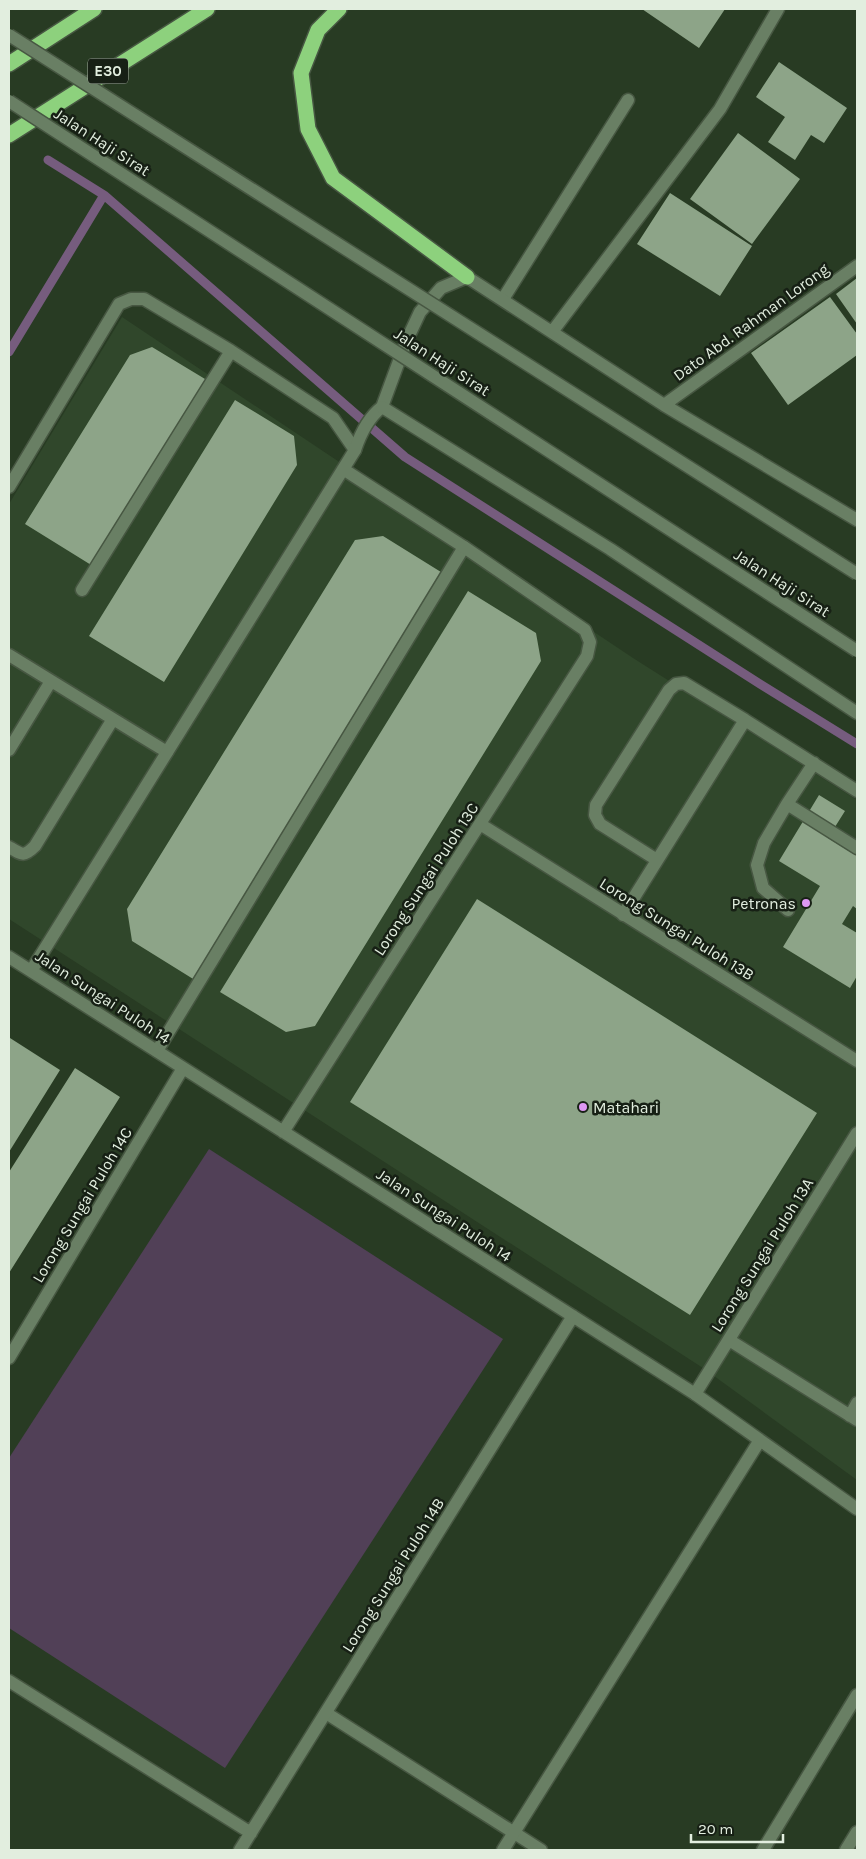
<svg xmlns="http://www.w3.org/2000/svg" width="866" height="1859" font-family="Karla,sans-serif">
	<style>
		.built { fill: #30472b }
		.green { fill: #514057 }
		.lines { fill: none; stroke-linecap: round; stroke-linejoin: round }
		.stream { stroke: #765c7e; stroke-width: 9 }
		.building { fill: #8da488 }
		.lane-casing { stroke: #475742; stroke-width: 15 }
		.street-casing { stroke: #475742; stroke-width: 15 }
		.secondary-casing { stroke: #475742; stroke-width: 15 }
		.highway-casing { stroke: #475742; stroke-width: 18 }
		.lane { stroke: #697f64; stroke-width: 12 }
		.street { stroke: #697f64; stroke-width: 12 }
		.secondary { stroke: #697f64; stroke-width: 12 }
		.highway { stroke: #8dd17d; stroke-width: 15 }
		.secondary-bridge-casing { stroke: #475742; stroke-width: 15; stroke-linecap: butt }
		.secondary-bridge { stroke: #697f64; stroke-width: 12 }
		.poi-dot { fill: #de98f3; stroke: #172015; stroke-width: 2 }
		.labels { text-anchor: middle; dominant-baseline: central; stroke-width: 5; stroke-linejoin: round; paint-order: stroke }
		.shield { fill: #172015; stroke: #a5b0a2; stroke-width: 1 }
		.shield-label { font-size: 15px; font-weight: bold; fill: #e2eedf }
		.street-label { font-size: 16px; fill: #e2eedf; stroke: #172015 }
		.poi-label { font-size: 16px; fill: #e2eedf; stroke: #172015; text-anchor: end }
	</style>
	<rect width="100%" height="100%" fill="#283b23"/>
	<path class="built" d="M 122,317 L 633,658 L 857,800 L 857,1480 L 703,1368 L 9,919 L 9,504 Z"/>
	<path class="green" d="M 209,1149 L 503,1339 L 225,1768 L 9,1628 L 9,1458 Z"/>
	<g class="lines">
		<path class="stream" d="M 48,160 L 104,195
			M 9,352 L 104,195 L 405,457 L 760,684 L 857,744"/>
	</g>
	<path class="building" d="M 642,9 L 725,9 L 699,48 Z
		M 779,62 L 847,108 L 824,143 L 811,135 L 795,160 L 768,142 L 785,117 L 756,97 Z
		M 738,133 L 800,179 L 752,244 L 690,199 Z
		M 670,193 L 752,246 L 720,296 L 637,244 Z
		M 857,278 L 857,324 L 836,294 Z
		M 830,297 L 857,334 L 857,355 L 788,405 L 751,353 Z
		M 152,347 L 210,382 L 96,568 L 25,524 L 130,355 Z
		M 235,400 L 294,436 L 297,465 L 164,682 L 89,636 Z
		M 383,536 L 449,577 L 198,982 L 132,941 L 127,909 L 355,540 Z
		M 468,591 L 536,633 L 541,661 L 315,1026 L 286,1032 L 220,992 Z
		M 819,795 L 845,811 L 828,838 L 857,856 L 857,909 L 853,906 L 842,924 L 857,933 L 857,976 L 850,988 L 783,947 L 820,886 L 779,861 Z
		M 477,899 L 817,1113 L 690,1315 L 350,1102 Z
		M 10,1038 L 60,1070 L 9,1152 L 9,1040 Z
		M 75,1068 L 120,1097 L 9,1273 L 9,1172 Z"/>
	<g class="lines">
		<g class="lane-casing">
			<path id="lane" d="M 503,299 L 628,100
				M 9,487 L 119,304 L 131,299 L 144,299 L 231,351 L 333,418 L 355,450
				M 82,590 L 231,351
				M 9,655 L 113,719 L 35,846 C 24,857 22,855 9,847
				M 113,719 L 167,752
				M 9,750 L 51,681
				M 814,763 L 787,804 L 857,848
				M 787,804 L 764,843 L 757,865 L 763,888 L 788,910
				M 657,860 L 600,824 L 595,815 L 596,805 L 669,690 L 676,684 L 684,683 L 745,720
				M 623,915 L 745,720 L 857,791
				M 157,1051 L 464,547
				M 729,1340 L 857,1420
				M 695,1394 L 857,1133
				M 850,1416 L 857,1403
				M 326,1713 L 541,1850"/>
		</g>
		<g class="street-casing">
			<path id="street" d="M 552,332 L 720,109 L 778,9
				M 664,405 L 857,266
				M 480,824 L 857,1061
				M 9,957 L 695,1394 L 857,1509
				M 31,971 L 355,450 C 360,435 369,417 382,407 L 406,342 L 420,312 L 441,288 L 467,277 L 664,405 L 857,520
				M 283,1132 L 587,656 L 590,642 L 585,630 L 464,547 L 343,469
				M 9,1358 L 183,1068
				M 9,1681 L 251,1833
				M 240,1850 L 573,1316
				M 503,1850 L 760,1440
				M 763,1850 L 857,1695
				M 846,1850 L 857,1832"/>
		</g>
		<g class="secondary-casing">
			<path id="secondary" d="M 382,407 L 610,549 L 857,713"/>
		</g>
		<g class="highway-casing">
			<path id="highway" d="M 339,9 L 318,30 L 301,73 L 308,129 L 333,178 L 467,277
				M 9,64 L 94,9
				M 9,135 L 207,9"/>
		</g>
		<use href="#lane" class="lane"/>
		<use href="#street" class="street"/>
		<use href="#secondary" class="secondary"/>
		<use href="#highway" class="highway"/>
		<g class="secondary-bridge-casing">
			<path id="secondary-bridge" d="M 9,35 L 857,574
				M 9,101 L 857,651"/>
		</g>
		<use href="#secondary-bridge" class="secondary-bridge"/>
	</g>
	<g class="poi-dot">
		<circle cx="806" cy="903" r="5"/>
		<circle cx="583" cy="1107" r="5"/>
	</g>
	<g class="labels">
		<rect class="shield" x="88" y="58.5" width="40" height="25" rx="4"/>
		<g class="shield-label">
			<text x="108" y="71">E30</text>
		</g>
		<g class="street-label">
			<text transform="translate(102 142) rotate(33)">Jalan Haji Sirat</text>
			<text transform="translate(751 322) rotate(-36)">Dato Abd. Rahman Lorong</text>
			<text transform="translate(442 362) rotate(33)">Jalan Haji Sirat</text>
			<text transform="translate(782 583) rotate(33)">Jalan Haji Sirat</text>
			<text transform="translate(426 879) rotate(-57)">Lorong Sungai Puloh 13C</text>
			<text transform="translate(677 929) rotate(32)">Lorong Sungai Puloh 13B</text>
			<text transform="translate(103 997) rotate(33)">Jalan Sungai Puloh 14</text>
			<text transform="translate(82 1205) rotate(-59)">Lorong Sungai Puloh 14C</text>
			<text transform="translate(444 1215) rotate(33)">Jalan Sungai Puloh 14</text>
			<text transform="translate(762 1255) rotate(-58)">Lorong Sungai Puloh 13A</text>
			<text transform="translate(393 1575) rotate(-58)">Lorong Sungai Puloh 14B</text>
		</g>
		<g class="poi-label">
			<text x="796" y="903">Petronas</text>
			<text x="593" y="1107" text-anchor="start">Matahari</text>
		</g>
	</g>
	<rect width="866" height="1859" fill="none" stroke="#e2eedf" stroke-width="20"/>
	<path d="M691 1834v8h92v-8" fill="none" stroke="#e2eedf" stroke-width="2.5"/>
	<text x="698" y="1834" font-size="15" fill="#e2eedf" stroke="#172015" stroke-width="4" paint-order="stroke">20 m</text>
</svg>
